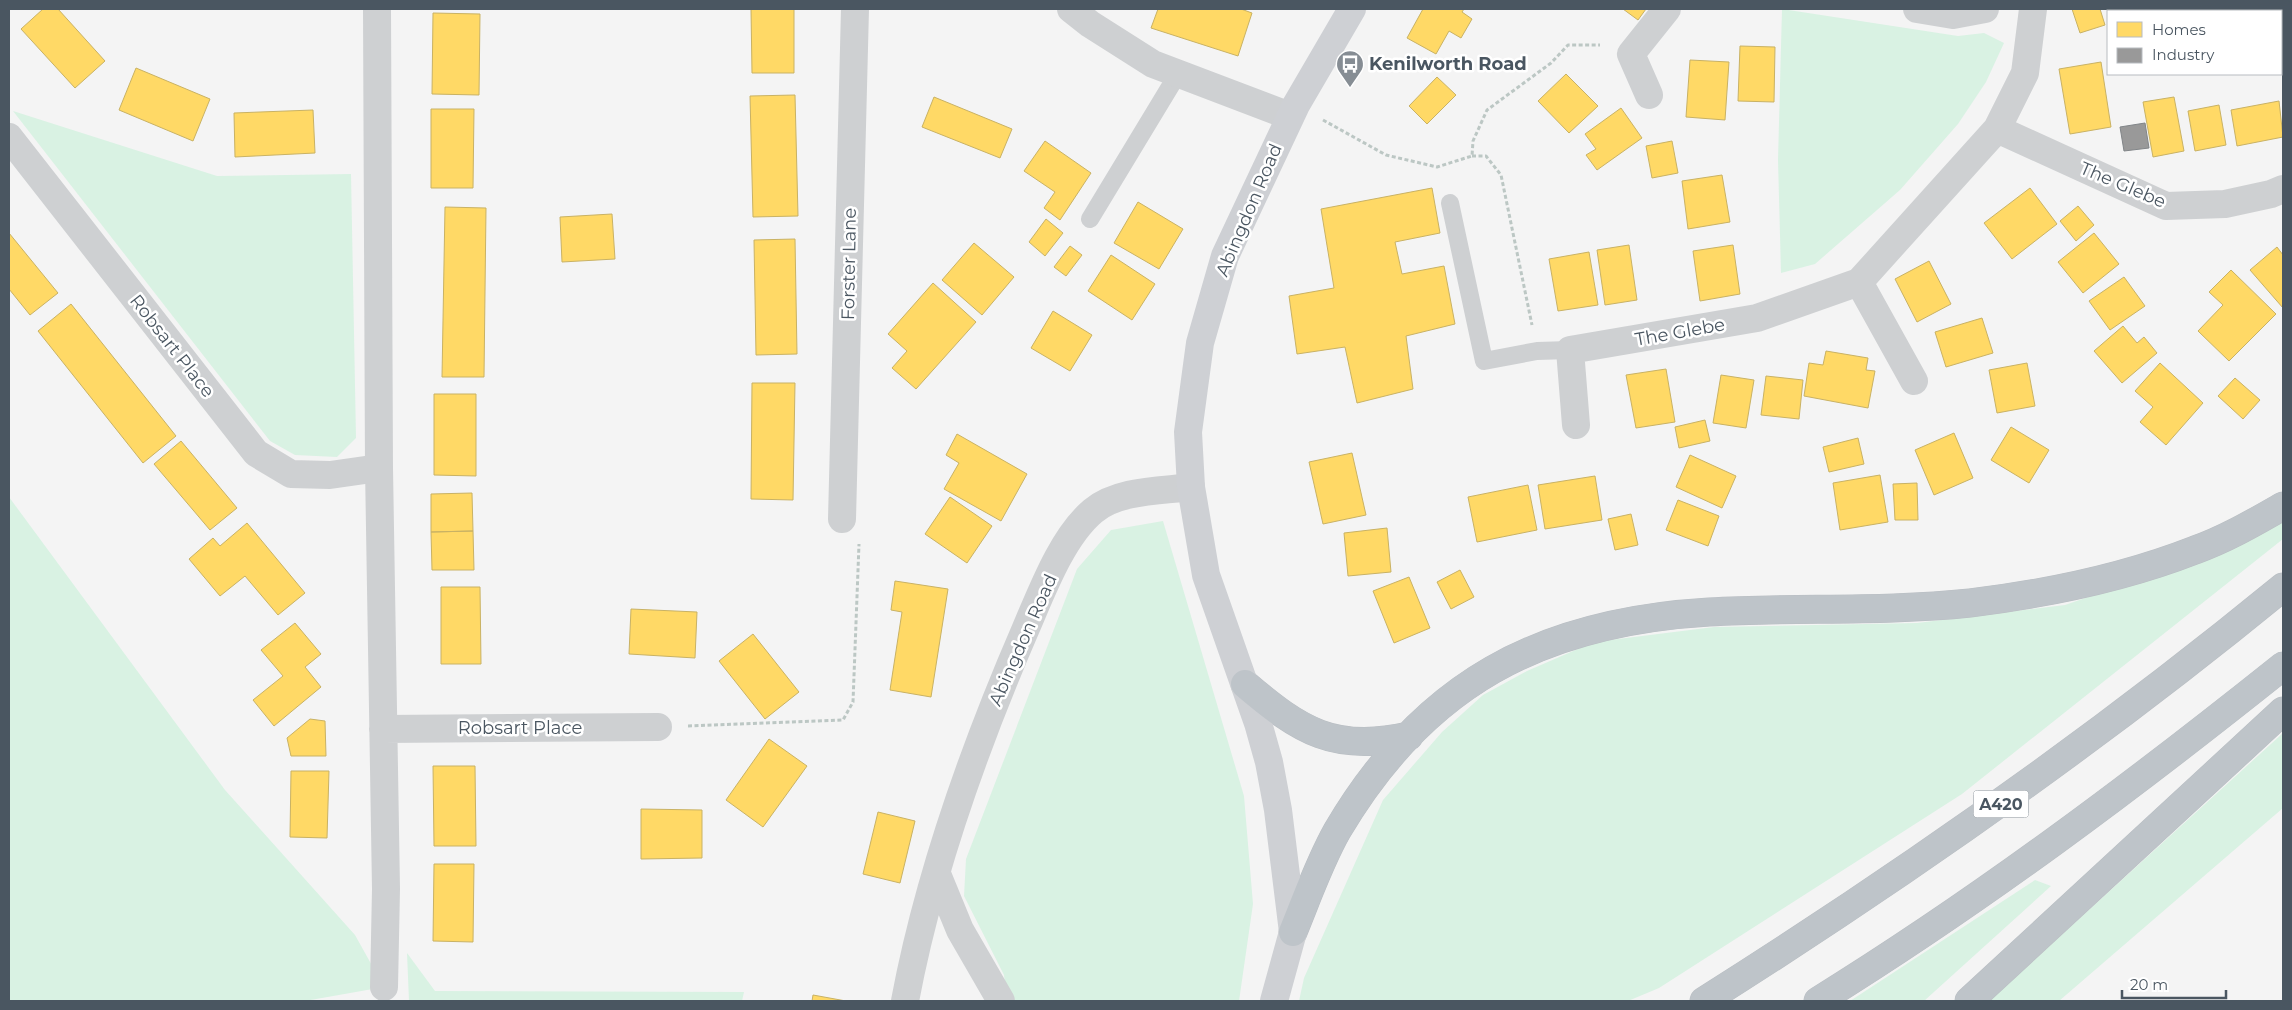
<svg xmlns="http://www.w3.org/2000/svg" width="2292" height="1010" font-family="Montserrat,sans-serif">
	<style>
		.green { fill: #d9f2e3 }
		.homes { fill: #ffd966; stroke: #c9b264 }
		.industry { fill: #999; stroke: #818588 }
		.lines { fill: none; stroke-linecap: round; stroke-linejoin: round }
		.highway-casing { stroke: #b9bec3; stroke-width: 29 }
		.path { stroke: #bcc7c4; stroke-width: 3; stroke-dasharray: 4 2.5; stroke-linecap: butt }
		.lane { stroke: #ced0d2; stroke-width: 18 }
		.street { stroke: #ced0d2; stroke-width: 28 }
		.secondary { stroke: #ced0d4; stroke-width: 28 }
		.highway { stroke: #bec4c9; stroke-width: 28 }
		.labels { text-anchor: middle; dominant-baseline: central; stroke-width: 5; stroke-linejoin: round; paint-order: stroke }
		.shield { fill: #fff; stroke: #808990; stroke-width: 1 }
		.shield-label { font-size: 16px; font-weight: bold; fill: #4a5661 }
		.poi-label { font-size: 18px; font-weight: bold; fill: #4a5661; stroke: #fff; text-anchor: start }
		.street-label { font-size: 18px; fill: #4a5661; stroke: #fff }
	</style>
	<rect width="100%" height="100%" fill="#f4f4f4"/>
	<path class="green" d="M 1782,9 L 1958,36 L 1984,33 L 2004,43 L 1986,82 L 1958,124 L 1900,190 L 1815,264 L 1781,273 L 1778,160 Z
		M 13,111 L 217,176 L 351,174 L 356,438 L 337,457 L 295,455 L 270,441 Z
		M 9,497 L 225,790 L 355,935 L 384,987 L 305,1001 L 9,1001 Z
		M 2283,519 L 2283,539 L 1962,794 L 1659,988 L 1628,1001 L 1299,1001 L 1304,978 L 1383,800 L 1442,732 L 1483,695 L 1527,671 L 1594,642 L 1714,627 L 1917,623 L 2065,605 L 2198,559 Z
		M 1163,521 L 1244,796 L 1253,904 L 1239,1001 L 1007,1001 L 1004,975 L 964,896 L 966,859 L 1077,569 L 1111,530 Z
		M 2283,733 L 2283,808 L 2059,1001 L 1989,1001 Z
		M 2035,880 L 2051,886 L 1924,1001 L 1850,1001 Z
		M 407,953 L 435,991 L 744,992 L 742,1001 L 409,1001 Z"/>
	<path class="homes" d="M 43,9 L 58,9 L 105,61 L 75,88 L 21,29 Z
		M 751,9 L 794,9 L 794,73 L 752,73 Z
		M 1158,9 L 1241,9 L 1252,13 L 1238,56 L 1151,28 Z
		M 1423,9 L 1464,9 L 1462,12 L 1472,19 L 1461,38 L 1449,31 L 1436,54 L 1407,38 Z
		M 1623,9 L 1646,9 L 1638,20 Z
		M 2072,9 L 2100,9 L 2105,25 L 2080,33 Z
		M 433,13 L 480,14 L 479,95 L 432,94 Z
		M 1740,46 L 1775,47 L 1774,102 L 1738,101 Z
		M 1690,60 L 1729,62 L 1725,120 L 1686,117 Z
		M 2101,62 L 2111,127 L 2070,134 L 2059,69 Z
		M 136,68 L 210,99 L 193,141 L 119,110 Z
		M 1566,74 L 1598,106 L 1569,133 L 1538,101 Z
		M 1437,77 L 1456,95 L 1427,124 L 1409,106 Z
		M 795,95 L 798,216 L 753,217 L 750,96 Z
		M 934,97 L 1012,129 L 1000,158 L 922,127 Z
		M 2174,97 L 2184,151 L 2153,157 L 2143,102 Z
		M 2279,101 L 2283,137 L 2237,146 L 2231,110 Z
		M 2219,105 L 2226,145 L 2195,151 L 2188,111 Z
		M 1621,108 L 1642,138 L 1597,170 L 1586,155 L 1596,149 L 1585,134 Z
		M 431,109 L 474,109 L 473,188 L 431,188 Z
		M 313,110 L 315,153 L 235,157 L 234,113 Z
		M 1045,141 L 1091,173 L 1060,220 L 1044,208 L 1055,192 L 1024,171 Z
		M 1672,141 L 1678,173 L 1652,178 L 1646,146 Z
		M 1722,175 L 1730,222 L 1688,229 L 1682,181 Z
		M 1432,188 L 1440,233 L 1395,242 L 1402,274 L 1444,266 L 1455,324 L 1406,336 L 1413,389 L 1357,403 L 1345,347 L 1297,354 L 1289,296 L 1334,288 L 1321,209 Z
		M 2030,188 L 2057,224 L 2012,259 L 1984,223 Z
		M 1138,202 L 1183,229 L 1159,269 L 1114,243 Z
		M 2078,206 L 2094,225 L 2076,241 L 2060,221 Z
		M 445,207 L 486,208 L 484,377 L 442,377 Z
		M 612,214 L 615,259 L 562,262 L 560,217 Z
		M 1046,219 L 1063,233 L 1045,256 L 1029,242 Z
		M 9,233 L 58,293 L 30,315 L 9,289 Z
		M 2094,233 L 2119,264 L 2083,293 L 2058,262 Z
		M 795,239 L 797,354 L 756,355 L 754,240 Z
		M 974,243 L 1014,277 L 982,315 L 942,280 Z
		M 1629,245 L 1637,300 L 1605,305 L 1597,250 Z
		M 1733,245 L 1740,294 L 1700,301 L 1693,251 Z
		M 1070,246 L 1082,255 L 1066,276 L 1054,267 Z
		M 2277,247 L 2283,255 L 2283,308 L 2250,270 Z
		M 1589,252 L 1598,305 L 1558,311 L 1549,259 Z
		M 1111,255 L 1155,284 L 1132,320 L 1088,291 Z
		M 1929,261 L 1951,304 L 1917,322 L 1895,279 Z
		M 2231,270 L 2276,314 L 2229,361 L 2198,331 L 2223,305 L 2209,292 Z
		M 2124,277 L 2145,306 L 2110,330 L 2089,301 Z
		M 933,283 L 976,322 L 916,389 L 892,368 L 907,351 L 888,334 Z
		M 71,304 L 176,436 L 143,463 L 38,331 Z
		M 1053,311 L 1092,335 L 1070,371 L 1031,348 Z
		M 1982,318 L 1993,353 L 1946,367 L 1935,332 Z
		M 2123,326 L 2137,343 L 2144,337 L 2157,353 L 2122,383 L 2094,351 Z
		M 1826,351 L 1868,358 L 1866,370 L 1875,371 L 1868,408 L 1804,396 L 1809,363 L 1823,365 Z
		M 2027,363 L 2035,406 L 1997,413 L 1989,370 Z
		M 2160,363 L 2203,403 L 2166,445 L 2140,422 L 2153,407 L 2135,391 Z
		M 1666,369 L 1675,422 L 1636,428 L 1626,375 Z
		M 1721,375 L 1754,380 L 1746,428 L 1713,423 Z
		M 1766,376 L 1803,380 L 1799,419 L 1761,415 Z
		M 2235,378 L 2260,400 L 2243,419 L 2218,396 Z
		M 752,383 L 795,383 L 793,500 L 751,499 Z
		M 434,394 L 476,394 L 476,476 L 434,475 Z
		M 1705,420 L 1710,441 L 1679,448 L 1675,427 Z
		M 2011,427 L 2049,450 L 2029,483 L 1991,460 Z
		M 1954,433 L 1973,478 L 1934,495 L 1915,450 Z
		M 957,434 L 1027,474 L 1001,521 L 944,489 L 959,463 L 946,455 Z
		M 1858,438 L 1864,464 L 1829,472 L 1823,447 Z
		M 181,441 L 237,508 L 210,530 L 154,464 Z
		M 1352,453 L 1366,515 L 1323,524 L 1309,462 Z
		M 1690,455 L 1736,476 L 1722,508 L 1676,487 Z
		M 1880,475 L 1888,522 L 1840,530 L 1833,483 Z
		M 1595,476 L 1602,520 L 1545,529 L 1538,485 Z
		M 1917,483 L 1918,520 L 1895,520 L 1893,484 Z
		M 1528,485 L 1537,530 L 1477,542 L 1468,497 Z
		M 472,493 L 473,531 L 431,532 L 431,494 Z
		M 950,497 L 992,526 L 967,563 L 925,534 Z
		M 1678,500 L 1719,516 L 1708,546 L 1666,530 Z
		M 1631,514 L 1638,545 L 1615,550 L 1608,519 Z
		M 247,523 L 305,593 L 278,615 L 245,576 L 220,596 L 189,559 L 213,538 L 220,546 Z
		M 1387,528 L 1391,572 L 1348,576 L 1344,533 Z
		M 473,531 L 474,570 L 432,570 L 431,532 Z
		M 1460,570 L 1474,597 L 1451,609 L 1437,582 Z
		M 1409,577 L 1430,628 L 1394,643 L 1373,591 Z
		M 895,581 L 948,589 L 931,697 L 890,690 L 902,612 L 891,610 Z
		M 441,587 L 480,587 L 481,664 L 441,664 Z
		M 631,609 L 697,612 L 695,658 L 629,654 Z
		M 295,623 L 321,654 L 305,667 L 321,687 L 274,726 L 253,700 L 283,676 L 261,650 Z
		M 753,634 L 799,692 L 765,719 L 719,661 Z
		M 310,719 L 325,721 L 326,756 L 291,756 L 287,738 Z
		M 769,739 L 807,766 L 763,827 L 726,800 Z
		M 433,766 L 475,766 L 476,846 L 434,846 Z
		M 291,771 L 329,771 L 327,838 L 290,837 Z
		M 641,809 L 702,810 L 702,858 L 641,859 Z
		M 878,812 L 915,821 L 900,883 L 863,874 Z
		M 434,864 L 474,864 L 473,942 L 433,941 Z
		M 813,995 L 846,1001 L 812,1001 Z"/>
	<path class="industry" d="M 2145,123 L 2149,148 L 2124,151 L 2120,127 Z"/>
	<g class="lines">
		<g class="highway-casing">
			<path id="highway" d="M 1245,684 C 1300,731 1335,753 1409,736
				M 1293,932 C 1307,898 1319,863 1337,831 C 1424,683 1541,622 1709,612 C 1796,607 1883,612 1970,603 C 2044,594 2126,577 2195,550 C 2226,539 2255,522 2283,506
				M 1704,1001 C 1905,874 2099,738 2283,587
				M 1818,1001 C 1981,900 2134,785 2283,666
				M 1969,1001 L 2283,711"/>
		</g>
		<path class="path" d="M 1323,120 L 1386,155 L 1437,167 L 1472,156 L 1473,141 L 1487,110 L 1551,63 L 1568,45 L 1600,45
			M 1472,156 L 1486,156 L 1501,175 L 1532,325
			M 688,726 L 843,720 L 853,702 L 859,544"/>
		<path class="lane" d="M 1450,203 L 1484,361 L 1537,351 L 1570,350
			M 1090,219 L 1179,72"/>
		<path class="street" d="M 377,9 L 379,468 L 386,889 L 384,987
			M 1071,9 L 1090,24 L 1153,64 L 1290,116
			M 1917,9 L 1953,15 L 1985,9
			M 1649,95 L 1631,54 L 1667,9
			M 1997,129 L 2166,206 L 2225,204 L 2271,194 L 2283,189
			M 9,137 L 256,453 L 291,474 L 330,475 L 379,468
			M 1859,282 L 1914,381
			M 1576,425 L 1570,350 L 1757,318 L 1859,282 L 1997,129 L 2025,73 L 2033,9
			M 842,519 L 855,9
			M 383,729 L 658,727
			M 937,874 L 960,930 L 1001,1001
			M 905,1001 C 929,873 974,748 1026,628 C 1042,591 1062,537 1093,511 C 1118,490 1161,491 1191,487"/>
		<path class="secondary" d="M 1274,1001 L 1293,932 L 1278,810 L 1269,762 L 1258,723 L 1206,575 L 1191,487 L 1188,432 L 1200,343 L 1225,256 L 1296,105 L 1352,9"/>
		<use href="#highway" class="highway"/>
	</g>
	<defs>
		<g id="bus-pin" transform="scale(1.4375)"><path d="M0 17L-7.5 6A9.5 9.5 0 1 1 7.5 6Z" fill="#868d94" stroke="#fff"/><path d="M-5-6H5V4H4V6H2V4H-2V6H-4V4H-5ZM-3.5-4V0h7V-4ZM-3.5 1.2v1.5H-2V1.2ZM2 1.2v1.5H3.5V1.2Z" fill="#fff"/></g>
	</defs>
	<g fill-rule="evenodd">
		<use href="#bus-pin" x="1350" y="64"/>
	</g>
	<g class="labels">
		<rect class="shield" x="1973.5" y="790.5" width="55" height="27" rx="4"/>
		<g class="shield-label">
			<text x="2001" y="804">A420</text>
		</g>
		<g class="poi-label">
			<text x="1369" y="64">Kenilworth Road</text>
		</g>
		<g class="street-label">
			<text transform="translate(2123 185) rotate(23)">The Glebe</text>
			<text transform="translate(1249 210) rotate(-67)">Abingdon Road</text>
			<text transform="translate(849 264) rotate(-89)">Forster Lane</text>
			<text transform="translate(1680 332) rotate(-10)">The Glebe</text>
			<text transform="translate(172 346) rotate(52)">Robsart Place</text>
			<text transform="translate(1023 640) rotate(-66)">Abingdon Road</text>
			<text x="520" y="728">Robsart Place</text>
		</g>
	</g>
	<rect width="2292" height="1010" fill="none" stroke="#4a5661" stroke-width="20"/>
	<rect x="2107" y="10" width="175" height="65" fill="#ffffff" stroke="#b7bbc0"/>
	<rect x="2117" y="22" width="25" height="15" fill="#ffd966" stroke="#b7bbc0"/>
	<text x="2152" y="35" font-size="15" fill="#4a5661">Homes</text>
	<rect x="2117" y="48" width="25" height="15" fill="#999999" stroke="#b7bbc0"/>
	<text x="2152" y="60" font-size="15" fill="#4a5661">Industry</text>
	<path d="M2122 990v8h104v-8" fill="none" stroke="#4a5661" stroke-width="2.5"/>
	<text x="2130" y="990" font-size="15" fill="#4a5661" stroke="#ffffff" stroke-width="4" paint-order="stroke">20 m</text>
</svg>
